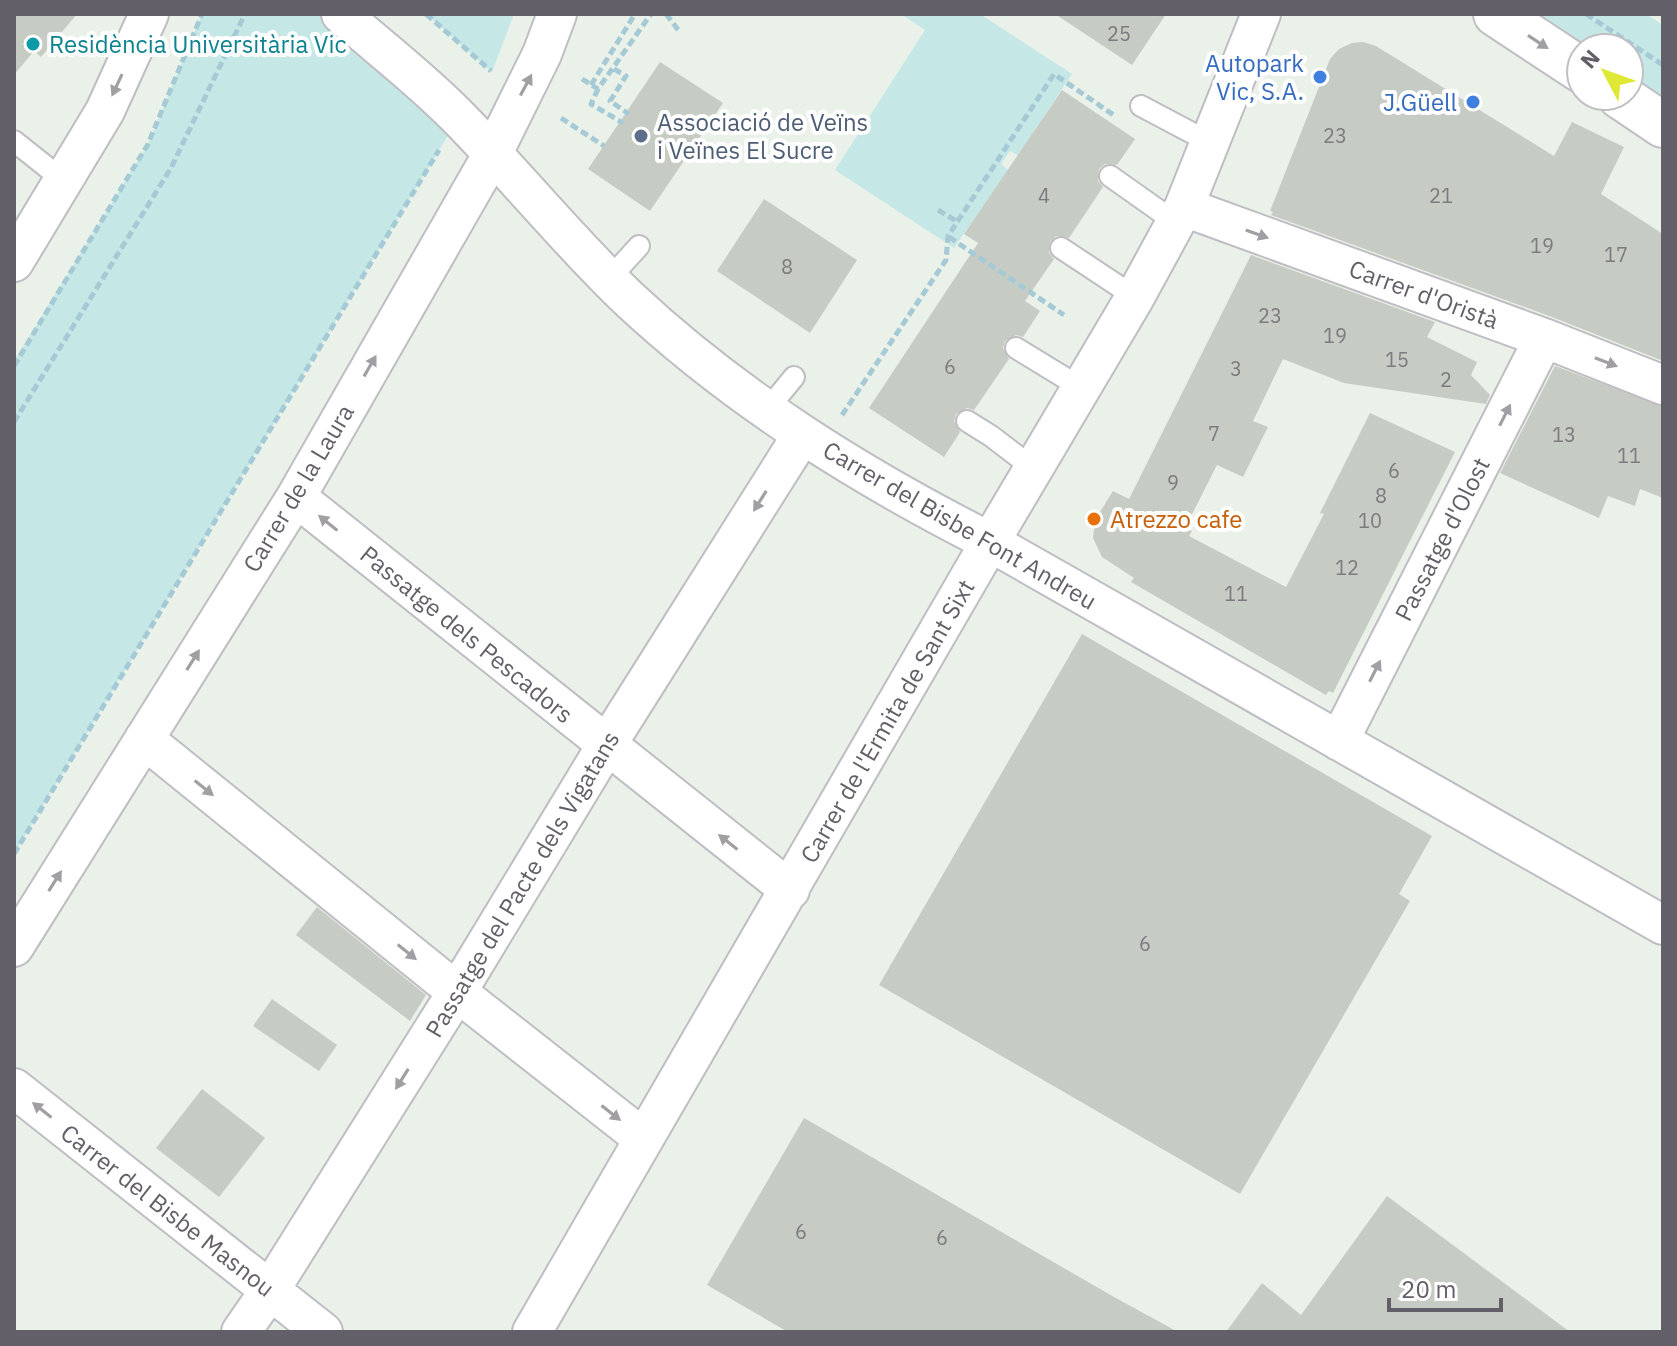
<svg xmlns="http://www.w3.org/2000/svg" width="1677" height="1346" font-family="'IBM Plex Sans',sans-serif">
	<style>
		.green { fill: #c5e8e7 }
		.building { fill: #c6ccc4 }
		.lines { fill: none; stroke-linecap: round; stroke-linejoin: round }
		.lane-casing { stroke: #c0bcc3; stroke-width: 24 }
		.street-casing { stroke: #c0bcc3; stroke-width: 42 }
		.secondary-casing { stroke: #c1bdc5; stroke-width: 48 }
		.path { stroke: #a5cad5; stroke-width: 5; stroke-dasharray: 8 4; stroke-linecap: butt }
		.lane { stroke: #fff; stroke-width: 20 }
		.street { stroke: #fff; stroke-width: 38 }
		.secondary { stroke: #fff; stroke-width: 44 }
		.oneway { fill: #a19fa4 }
		.culture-dot { fill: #0f9aa8; stroke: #fff; stroke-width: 3 }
		.shop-dot { fill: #3f7fe0; stroke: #fff; stroke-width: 3 }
		.service-dot { fill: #5c6f8a; stroke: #fff; stroke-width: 3 }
		.food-dot { fill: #e8710a; stroke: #fff; stroke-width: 3 }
		.labels { text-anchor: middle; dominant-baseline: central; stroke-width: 8; stroke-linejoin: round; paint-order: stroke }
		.number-label { font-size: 20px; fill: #7c7a7f }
		.culture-label { font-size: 24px; fill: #0d838f; stroke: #fff; text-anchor: start }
		.shop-label { font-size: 24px; fill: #366cbe; stroke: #fff; text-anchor: end }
		.service-label { font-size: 24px; fill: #4e5e75; stroke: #fff; text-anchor: start }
		.street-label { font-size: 24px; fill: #635f68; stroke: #fff }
		.food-label { font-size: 24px; fill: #c56008; stroke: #fff; text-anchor: start }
	</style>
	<rect width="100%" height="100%" fill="#eaf1e8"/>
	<path class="green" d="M 202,14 L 341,14 L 459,117 L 14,854 L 14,361 L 148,144 Z
		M 426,14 L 514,14 L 492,72 Z
		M 901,14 L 980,14 L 1072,74 L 1018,155 L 1010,151 L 1001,164 L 1008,170 L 954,248 L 835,170 L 925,30 Z
		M 1522,14 L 1646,14 L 1663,25 L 1663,108 L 1629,85 L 1629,48 L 1581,48 Z"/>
	<path class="building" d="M 14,14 L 77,14 L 41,57 L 34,51 L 14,75 Z
		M 1055,14 L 1166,14 L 1132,65 Z
		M 1363,42 L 1376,46 L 1554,156 L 1572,122 L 1624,147 L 1601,194 L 1663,234 L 1663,361 L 1552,317 L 1271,215 L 1273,212 L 1270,211 L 1330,59 L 1339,49 L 1352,43 Z
		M 660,62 L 723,103 L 650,211 L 588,169 Z
		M 1062,90 L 1135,139 L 1117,165 L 1105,164 L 1099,169 L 1098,181 L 1103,187 L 1069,238 L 1056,236 L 1050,242 L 1049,253 L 1054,259 L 1025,301 L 1040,311 L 1023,337 L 1016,335 L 1005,341 L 1003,348 L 1009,359 L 974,410 L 967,408 L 956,414 L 954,421 L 960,432 L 944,457 L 869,408 L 978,243 L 964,234 Z
		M 764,199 L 857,260 L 810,333 L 717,271 Z
		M 1251,255 L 1435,322 L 1427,337 L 1477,362 L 1471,375 L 1490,395 L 1486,404 L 1344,383 L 1283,359 L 1253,421 L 1268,427 L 1243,477 L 1217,465 L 1185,528 L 1192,531 L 1189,536 L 1286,587 L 1324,514 L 1320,513 L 1370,413 L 1455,452 L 1333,693 L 1329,691 L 1326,695 L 1131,582 L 1134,578 L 1102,557 L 1093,538 L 1095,520 L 1113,491 L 1129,499 Z
		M 1555,366 L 1663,406 L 1663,498 L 1640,489 L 1635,506 L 1608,496 L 1599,518 L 1500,473 Z
		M 1082,634 L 1432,836 L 1399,894 L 1410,901 L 1240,1194 L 879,985 Z
		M 317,907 L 426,995 L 410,1021 L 296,935 Z
		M 272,999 L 337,1045 L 319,1071 L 253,1026 Z
		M 202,1089 L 265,1138 L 219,1197 L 156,1148 Z
		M 804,1118 L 1114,1297 L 1178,1332 L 788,1332 L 707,1285 Z
		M 1387,1196 L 1570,1332 L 1226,1332 L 1262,1283 L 1301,1315 Z"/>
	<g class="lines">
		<g class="lane-casing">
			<path id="lane" d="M 1141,106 L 1211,143
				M 14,141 L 63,180
				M 1110,176 L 1175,222
				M 1061,248 L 1135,297
				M 609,279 L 639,246
				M 1016,348 L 1083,389
				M 766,411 L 794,377
				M 967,421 L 991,436 L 1034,469"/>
		</g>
		<g class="street-casing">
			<path id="street" d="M 341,14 C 380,48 423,81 459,118 C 517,177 569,242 629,299 C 736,399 860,476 990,542 L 1663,925
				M 1184,207 L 1544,338 L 1663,385
				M 14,262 L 105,111 L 149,14
				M 296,497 L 790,890
				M 144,739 L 457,992 L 644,1139
				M 1339,741 L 1544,338
				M 14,947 L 296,497 L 492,155 L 542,54 L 557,14
				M 14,1088 L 323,1332
				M 241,1332 L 270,1290 L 457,992 L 606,746 L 802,435
				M 532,1332 L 990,542 L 1135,297 L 1184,207 L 1261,14"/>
		</g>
		<g class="secondary-casing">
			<path id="secondary" d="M 1496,14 L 1581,70
				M 1620,96 L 1663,125"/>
		</g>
		<path class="path" d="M 426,14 L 491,71
			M 666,14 L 679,31
			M 1586,14 L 1663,65
			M 614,69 L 626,76 L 610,101 L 629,114
			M 582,79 L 598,89 L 651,14
			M 591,85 L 635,14
			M 598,89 L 591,104 L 623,123
			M 561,118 L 604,146
			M 938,210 L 958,222
			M 949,237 L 1064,315
			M 14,366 L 148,144 L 202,14
			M 842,415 L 946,260 L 948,236 L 1054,74 L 1115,116
			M 14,422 L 171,168 L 245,14
			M 14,854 L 439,150"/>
		<use href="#lane" class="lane"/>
		<use href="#street" class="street"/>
		<use href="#secondary" class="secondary"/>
	</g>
	<defs><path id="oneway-solid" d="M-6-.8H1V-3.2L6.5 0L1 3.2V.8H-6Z" transform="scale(2)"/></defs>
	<g class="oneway">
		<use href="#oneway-solid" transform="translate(1538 42) rotate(33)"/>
		<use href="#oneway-solid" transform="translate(117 85) rotate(115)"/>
		<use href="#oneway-solid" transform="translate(526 85) rotate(-62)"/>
		<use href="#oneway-solid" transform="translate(1257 234) rotate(20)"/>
		<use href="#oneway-solid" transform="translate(1606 362) rotate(21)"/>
		<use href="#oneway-solid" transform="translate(370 366) rotate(-60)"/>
		<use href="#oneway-solid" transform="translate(1505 415) rotate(-63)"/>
		<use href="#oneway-solid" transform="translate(760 501) rotate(122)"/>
		<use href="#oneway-solid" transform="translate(328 523) rotate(-141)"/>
		<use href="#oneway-solid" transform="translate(193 660) rotate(-58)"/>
		<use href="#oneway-solid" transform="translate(1375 671) rotate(-63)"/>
		<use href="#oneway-solid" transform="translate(204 788) rotate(39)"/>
		<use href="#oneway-solid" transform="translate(728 842) rotate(-142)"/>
		<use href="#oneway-solid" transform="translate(55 881) rotate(-58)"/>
		<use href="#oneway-solid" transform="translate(407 952) rotate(39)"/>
		<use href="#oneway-solid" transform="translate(402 1079) rotate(122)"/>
		<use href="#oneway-solid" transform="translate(42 1110) rotate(-142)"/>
		<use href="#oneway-solid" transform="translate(611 1113) rotate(38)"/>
	</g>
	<circle class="culture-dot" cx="33" cy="44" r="8"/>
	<g class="shop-dot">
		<circle cx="1320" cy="77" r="8"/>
		<circle cx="1473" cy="102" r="8"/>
	</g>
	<circle class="service-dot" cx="641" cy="136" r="8"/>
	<circle class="food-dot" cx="1094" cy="519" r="8"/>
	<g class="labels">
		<g class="number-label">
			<text x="1119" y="33">25</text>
			<text x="1335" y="135">23</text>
			<text x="1044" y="195">4</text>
			<text x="1441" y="195">21</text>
			<text x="1542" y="245">19</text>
			<text x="1616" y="254">17</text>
			<text x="787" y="266">8</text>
			<text x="1270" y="315">23</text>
			<text x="1335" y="335">19</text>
			<text x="1397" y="359">15</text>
			<text x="950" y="366">6</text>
			<text x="1236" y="368">3</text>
			<text x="1446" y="379">2</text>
			<text x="1214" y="433">7</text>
			<text x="1564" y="434">13</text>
			<text x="1629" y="455">11</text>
			<text x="1394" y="470">6</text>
			<text x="1173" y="482">9</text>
			<text x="1381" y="495">8</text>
			<text x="1370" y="520">10</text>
			<text x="1347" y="567">12</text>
			<text x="1236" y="593">11</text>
			<text x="1145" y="943">6</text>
			<text x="801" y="1231">6</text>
			<text x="942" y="1237">6</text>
		</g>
		<g class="culture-label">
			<text x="49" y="44">Residència Universitària Vic</text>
		</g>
		<g class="shop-label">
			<text x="1304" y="63">Autopark<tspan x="1304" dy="28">Vic, S.A.</tspan></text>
			<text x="1457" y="102">J.Güell</text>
		</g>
		<g class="service-label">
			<text x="657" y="122">Associació de Veïns<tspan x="657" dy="28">i Veïnes El Sucre</tspan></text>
		</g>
		<g class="street-label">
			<text transform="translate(1424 294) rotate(20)">Carrer d'Oristà</text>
			<text transform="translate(298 488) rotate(-59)">Carrer de la Laura</text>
			<text transform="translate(960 525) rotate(30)">Carrer del Bisbe Font Andreu</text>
			<text transform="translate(1442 539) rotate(-63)">Passatge d'Olost</text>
			<text transform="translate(467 634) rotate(39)">Passatge dels Pescadors</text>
			<text transform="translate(887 721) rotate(-60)">Carrer de l'Ermita de Sant Sixt</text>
			<text transform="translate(522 884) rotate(-59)">Passatge del Pacte dels Vigatans</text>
			<text transform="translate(168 1210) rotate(38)">Carrer del Bisbe Masnou</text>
		</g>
		<g class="food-label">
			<text x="1110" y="519">Atrezzo cafe</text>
		</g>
	</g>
	<rect width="1677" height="1346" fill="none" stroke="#635f68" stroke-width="32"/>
	<g transform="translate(1605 72) rotate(311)"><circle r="38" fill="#ffffff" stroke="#c1bfc3" stroke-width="2"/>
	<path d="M0-6L14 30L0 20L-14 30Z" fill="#dfe935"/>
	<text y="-12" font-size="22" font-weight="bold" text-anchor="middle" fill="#635f68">N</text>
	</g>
	<path d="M1389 1298v12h112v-12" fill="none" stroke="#635f68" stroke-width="4"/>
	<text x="1401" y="1298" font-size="24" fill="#635f68" stroke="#ffffff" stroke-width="6" paint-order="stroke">20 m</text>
</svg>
